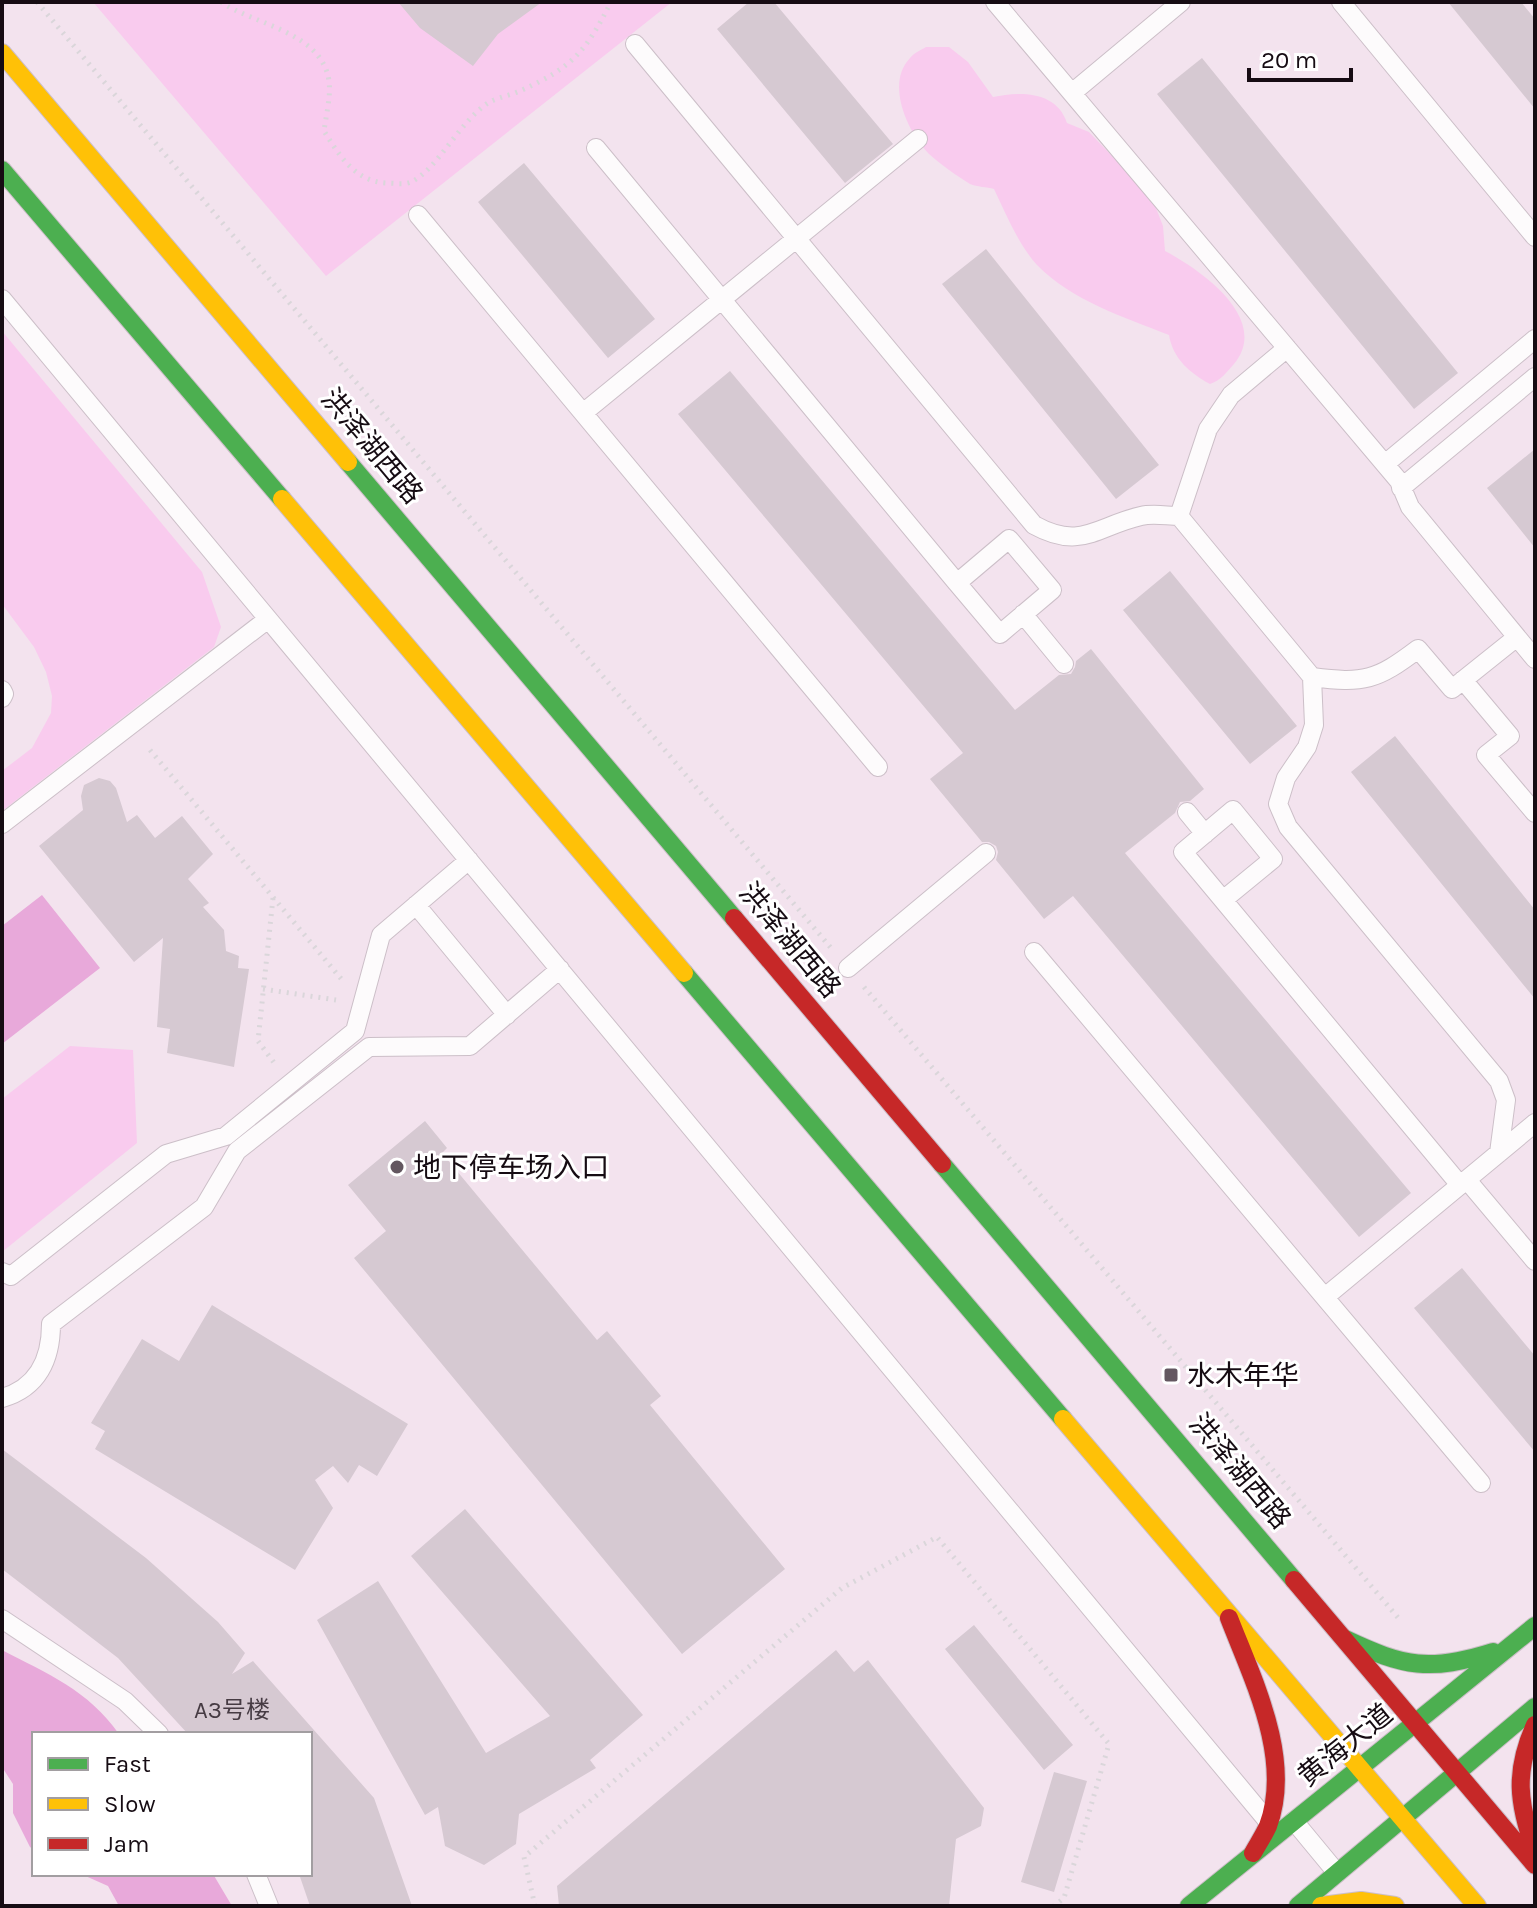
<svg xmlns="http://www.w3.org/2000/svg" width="1537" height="1908" font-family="Karla,'Noto Sans SC',sans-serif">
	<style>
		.green { fill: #f9cbee }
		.water { fill: #e8a9da }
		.building { fill: #d6c9d2 }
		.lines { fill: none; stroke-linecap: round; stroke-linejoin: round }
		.lane-casing { stroke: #ccbfc8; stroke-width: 20 }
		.fast-casing { stroke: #ccbfc8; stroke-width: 20 }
		.slow-casing { stroke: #ccbfc8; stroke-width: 20 }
		.jam-casing { stroke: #ccbfc8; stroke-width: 20 }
		.path { stroke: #dad6da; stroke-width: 5; stroke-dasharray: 2 6; stroke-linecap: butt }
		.lane { stroke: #fdfbfc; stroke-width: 18 }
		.fast { stroke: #4caf50; stroke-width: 18 }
		.slow { stroke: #ffc107; stroke-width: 18 }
		.jam { stroke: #c62828; stroke-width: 18 }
		.poi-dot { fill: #635760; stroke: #fff; stroke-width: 3 }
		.labels { text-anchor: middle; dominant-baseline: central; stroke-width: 6; stroke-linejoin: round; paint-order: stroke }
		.number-label { font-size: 24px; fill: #463b43 }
		.street-label { font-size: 28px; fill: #160c13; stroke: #fff }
		.poi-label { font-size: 28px; fill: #160c13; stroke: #fff; text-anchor: start }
	</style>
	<rect width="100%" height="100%" fill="#f3e3ee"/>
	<path class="green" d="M 93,2 L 672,2 L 326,276 Z
		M 926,47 L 949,47 L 968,62 L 993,97 C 1020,91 1057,91 1067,123 L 1089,132 L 1137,182 L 1156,208 L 1163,226 L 1165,251 C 1201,270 1271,319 1234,364 C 1227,372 1220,381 1210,384 C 1190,373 1173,359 1169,335 C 1124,317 1072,301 1037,265 C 1018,244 1006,214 994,189 C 987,187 977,187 970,184 C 957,176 940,164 929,154 C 908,133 885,84 910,58 C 914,53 921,50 926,47 Z
		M 2,331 L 202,572 L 221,627 L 214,647 L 2,811 L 2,771 L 32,748 L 51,713 L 52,696 L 46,672 L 34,647 L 2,604 Z
		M 70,1046 L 133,1050 L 137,1143 L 2,1252 L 2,1099 Z"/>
	<path class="water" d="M 42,895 L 100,968 L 2,1044 L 2,926 Z
		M 2,1650 C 48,1674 88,1690 119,1734 L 34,1734 L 34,1850 L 30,1847 L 13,1813 L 13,1784 L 2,1767 Z
		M 81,1874 L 213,1874 L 232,1906 L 119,1906 L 108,1886 Z"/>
	<path class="building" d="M 398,2 L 542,2 L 498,34 L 473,66 L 420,28 Z
		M 749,2 L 774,2 L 893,144 L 845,183 L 717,29 Z
		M 1448,2 L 1521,2 L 1535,19 L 1535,109 Z
		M 1202,58 L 1458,373 L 1414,409 L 1157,94 Z
		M 524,163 L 655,319 L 608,358 L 478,202 Z
		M 986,249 L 1159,465 L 1116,499 L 942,284 Z
		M 730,371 L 1015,710 L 1059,675 L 1071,674 L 1075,667 L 1076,661 L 1091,649 L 1204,789 L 1190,801 L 1180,802 L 1175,813 L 1125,853 L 1411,1193 L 1359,1237 L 1073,896 L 1044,919 L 996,860 L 998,852 L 996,846 L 989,842 L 982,842 L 930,779 L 963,753 L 678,414 Z
		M 1535,449 L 1535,548 L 1487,488 Z
		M 1170,571 L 1297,726 L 1250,764 L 1123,610 Z
		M 1395,736 L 1535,910 L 1535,999 L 1351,772 Z
		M 99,778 L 110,781 L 116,788 L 127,822 L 137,815 L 155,838 L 182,816 L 213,854 L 188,879 L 209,903 L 203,907 L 224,930 L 226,951 L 239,956 L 238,968 L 249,969 L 234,1067 L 167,1053 L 170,1029 L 157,1027 L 163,938 L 134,962 L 39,846 L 83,810 L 81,796 L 84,785 Z
		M 425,1121 L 447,1148 L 442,1153 L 597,1340 L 607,1331 L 661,1396 L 650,1405 L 785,1569 L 682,1654 L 354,1258 L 386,1231 L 348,1185 Z
		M 1462,1268 L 1535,1356 L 1535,1452 L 1414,1308 Z
		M 212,1305 L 408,1424 L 377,1476 L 359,1465 L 348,1483 L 333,1466 L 315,1480 L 333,1508 L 295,1570 L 95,1449 L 105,1431 L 91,1423 L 142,1339 L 179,1361 Z
		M 2,1449 L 146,1558 L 218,1622 L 245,1653 L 232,1674 L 253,1661 L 374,1798 L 412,1906 L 310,1906 L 299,1874 L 310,1874 L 310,1734 L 188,1734 L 118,1658 L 2,1569 Z
		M 465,1509 L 643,1715 L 590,1760 L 596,1768 L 519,1814 L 516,1844 L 484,1865 L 445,1846 L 438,1807 L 425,1815 L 317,1620 L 378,1581 L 486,1753 L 550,1716 L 411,1556 Z
		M 974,1625 L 1073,1745 L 1044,1770 L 945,1649 Z
		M 836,1650 L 854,1672 L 868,1660 L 984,1808 L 981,1826 L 956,1839 L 949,1906 L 559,1906 L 557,1886 Z
		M 1054,1772 L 1087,1781 L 1054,1892 L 1021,1882 Z"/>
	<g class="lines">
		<g class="lane-casing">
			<path id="lane" d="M 995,2 L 1399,481 L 1410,507 L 1535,659
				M 1341,2 L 1535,237
				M 635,44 L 1034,525 C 1081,551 1097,526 1141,516 C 1153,513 1167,516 1179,516 L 1312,677 L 1314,725 L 1307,747 L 1286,778 L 1278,804 L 1288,827 L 1499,1081 L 1506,1100 L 1499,1153
				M 1072,93 L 1181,2
				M 596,148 L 957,583
				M 418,215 L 878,767
				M 2,299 L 1266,1819
				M 583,413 L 918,139
				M 1385,464 L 1535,339
				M 1401,488 L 1535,377
				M 1179,516 L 1208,429 L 1231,395 L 1287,348
				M 1009,539 L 1052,590 L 1000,634 L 957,583 Z
				M 1023,614 L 1064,664
				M 1312,677 C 1364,684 1377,680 1418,649 L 1452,689 L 1517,637
				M 1463,680 L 1510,736 L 1486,755 L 1535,813
				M 2,690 L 4,694 L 2,698
				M 1233,810 L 1273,859 L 1223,900 L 1183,852 Z
				M 1187,812 L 1205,834
				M 2,824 L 268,619
				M 1223,900 L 1460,1185
				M 416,905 L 507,1015
				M 1034,952 L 1481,1483
				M 848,968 L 986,853
				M 1467,1180 L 1535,1261
				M 2,1272 L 11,1276 L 166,1154 L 226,1136 L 355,1031 L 381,935 L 469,860
				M 1325,1297 L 1535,1123
				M 2,1398 C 38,1388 51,1359 51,1324 L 204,1207 L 237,1151 L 369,1047 L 470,1046 L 560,969
				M 2,1619 L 125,1701 L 159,1734
				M 1294,1821 L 1337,1873
				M 256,1874 L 269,1906"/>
		</g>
		<g class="fast-casing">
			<path id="fast" d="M 2,170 L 282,499
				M 348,462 L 734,918
				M 684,973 L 1063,1419
				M 942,1164 L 1294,1580
				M 1345,1639 C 1404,1667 1430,1672 1493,1652
				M 1189,1906 L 1535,1626
				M 1298,1906 L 1535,1707"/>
		</g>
		<g class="slow-casing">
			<path id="slow" d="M 2,53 L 348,462
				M 282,499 L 684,973
				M 1063,1419 L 1477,1906
				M 1321,1906 L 1361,1901 L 1395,1906"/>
		</g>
		<g class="jam-casing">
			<path id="jam" d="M 734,918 L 942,1164
				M 1294,1580 L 1535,1865
				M 1229,1618 C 1253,1680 1293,1759 1268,1826 C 1264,1835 1258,1844 1253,1853
				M 1535,1725 C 1514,1772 1518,1803 1535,1851"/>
		</g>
		<path class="path" d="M 37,2 L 831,948
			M 221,2 C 255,25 322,32 329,81 C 331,97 326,115 324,131 C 339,155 355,182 387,183 C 394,183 405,185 411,182 C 437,170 459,122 488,103 C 498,97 512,95 522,90 C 573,67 586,51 611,2
			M 150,750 L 343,981
			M 273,898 L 258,1041 L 275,1064
			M 864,987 L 1400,1620
			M 263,989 L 336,1000
			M 535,1906 L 524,1857 L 842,1588 L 937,1537 L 1109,1744 L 1064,1898 L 1054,1906"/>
		<use href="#lane" class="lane"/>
		<use href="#fast" class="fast"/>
		<use href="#slow" class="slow"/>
		<use href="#jam" class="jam"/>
	</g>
	<g class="poi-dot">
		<circle cx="397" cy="1167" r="8"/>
		<rect x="1163" y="1367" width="16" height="16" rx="4"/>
	</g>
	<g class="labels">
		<g class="number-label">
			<text x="232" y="1710">A3号楼</text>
		</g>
		<g class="street-label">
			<text transform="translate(372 446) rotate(50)">洪泽湖西路</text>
			<text transform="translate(790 940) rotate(50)">洪泽湖西路</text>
			<text transform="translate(1240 1471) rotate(50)">洪泽湖西路</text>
			<text transform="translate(1345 1745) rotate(-39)">黄海大道</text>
		</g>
		<g class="poi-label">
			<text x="413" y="1167">地下停车场入口</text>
			<text x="1187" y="1375">水木年华</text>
		</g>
	</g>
	<rect width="1537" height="1908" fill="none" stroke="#160c13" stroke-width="8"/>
	<rect x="32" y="1732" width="280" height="144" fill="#ffffff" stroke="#a29ea1" stroke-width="2"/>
	<rect x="48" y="1758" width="40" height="12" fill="#4caf50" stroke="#a29ea1" stroke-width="2"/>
	<text x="104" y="1772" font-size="24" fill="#160c13">Fast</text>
	<rect x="48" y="1798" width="40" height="12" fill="#ffc107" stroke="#a29ea1" stroke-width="2"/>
	<text x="104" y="1812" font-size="24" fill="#160c13">Slow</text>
	<rect x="48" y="1838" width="40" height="12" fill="#c62828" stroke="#a29ea1" stroke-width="2"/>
	<text x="104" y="1852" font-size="24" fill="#160c13">Jam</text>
	<path d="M1249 68v12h102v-12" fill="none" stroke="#160c13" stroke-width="4"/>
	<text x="1261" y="68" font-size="24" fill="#160c13" stroke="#ffffff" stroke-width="6" paint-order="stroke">20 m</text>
</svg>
